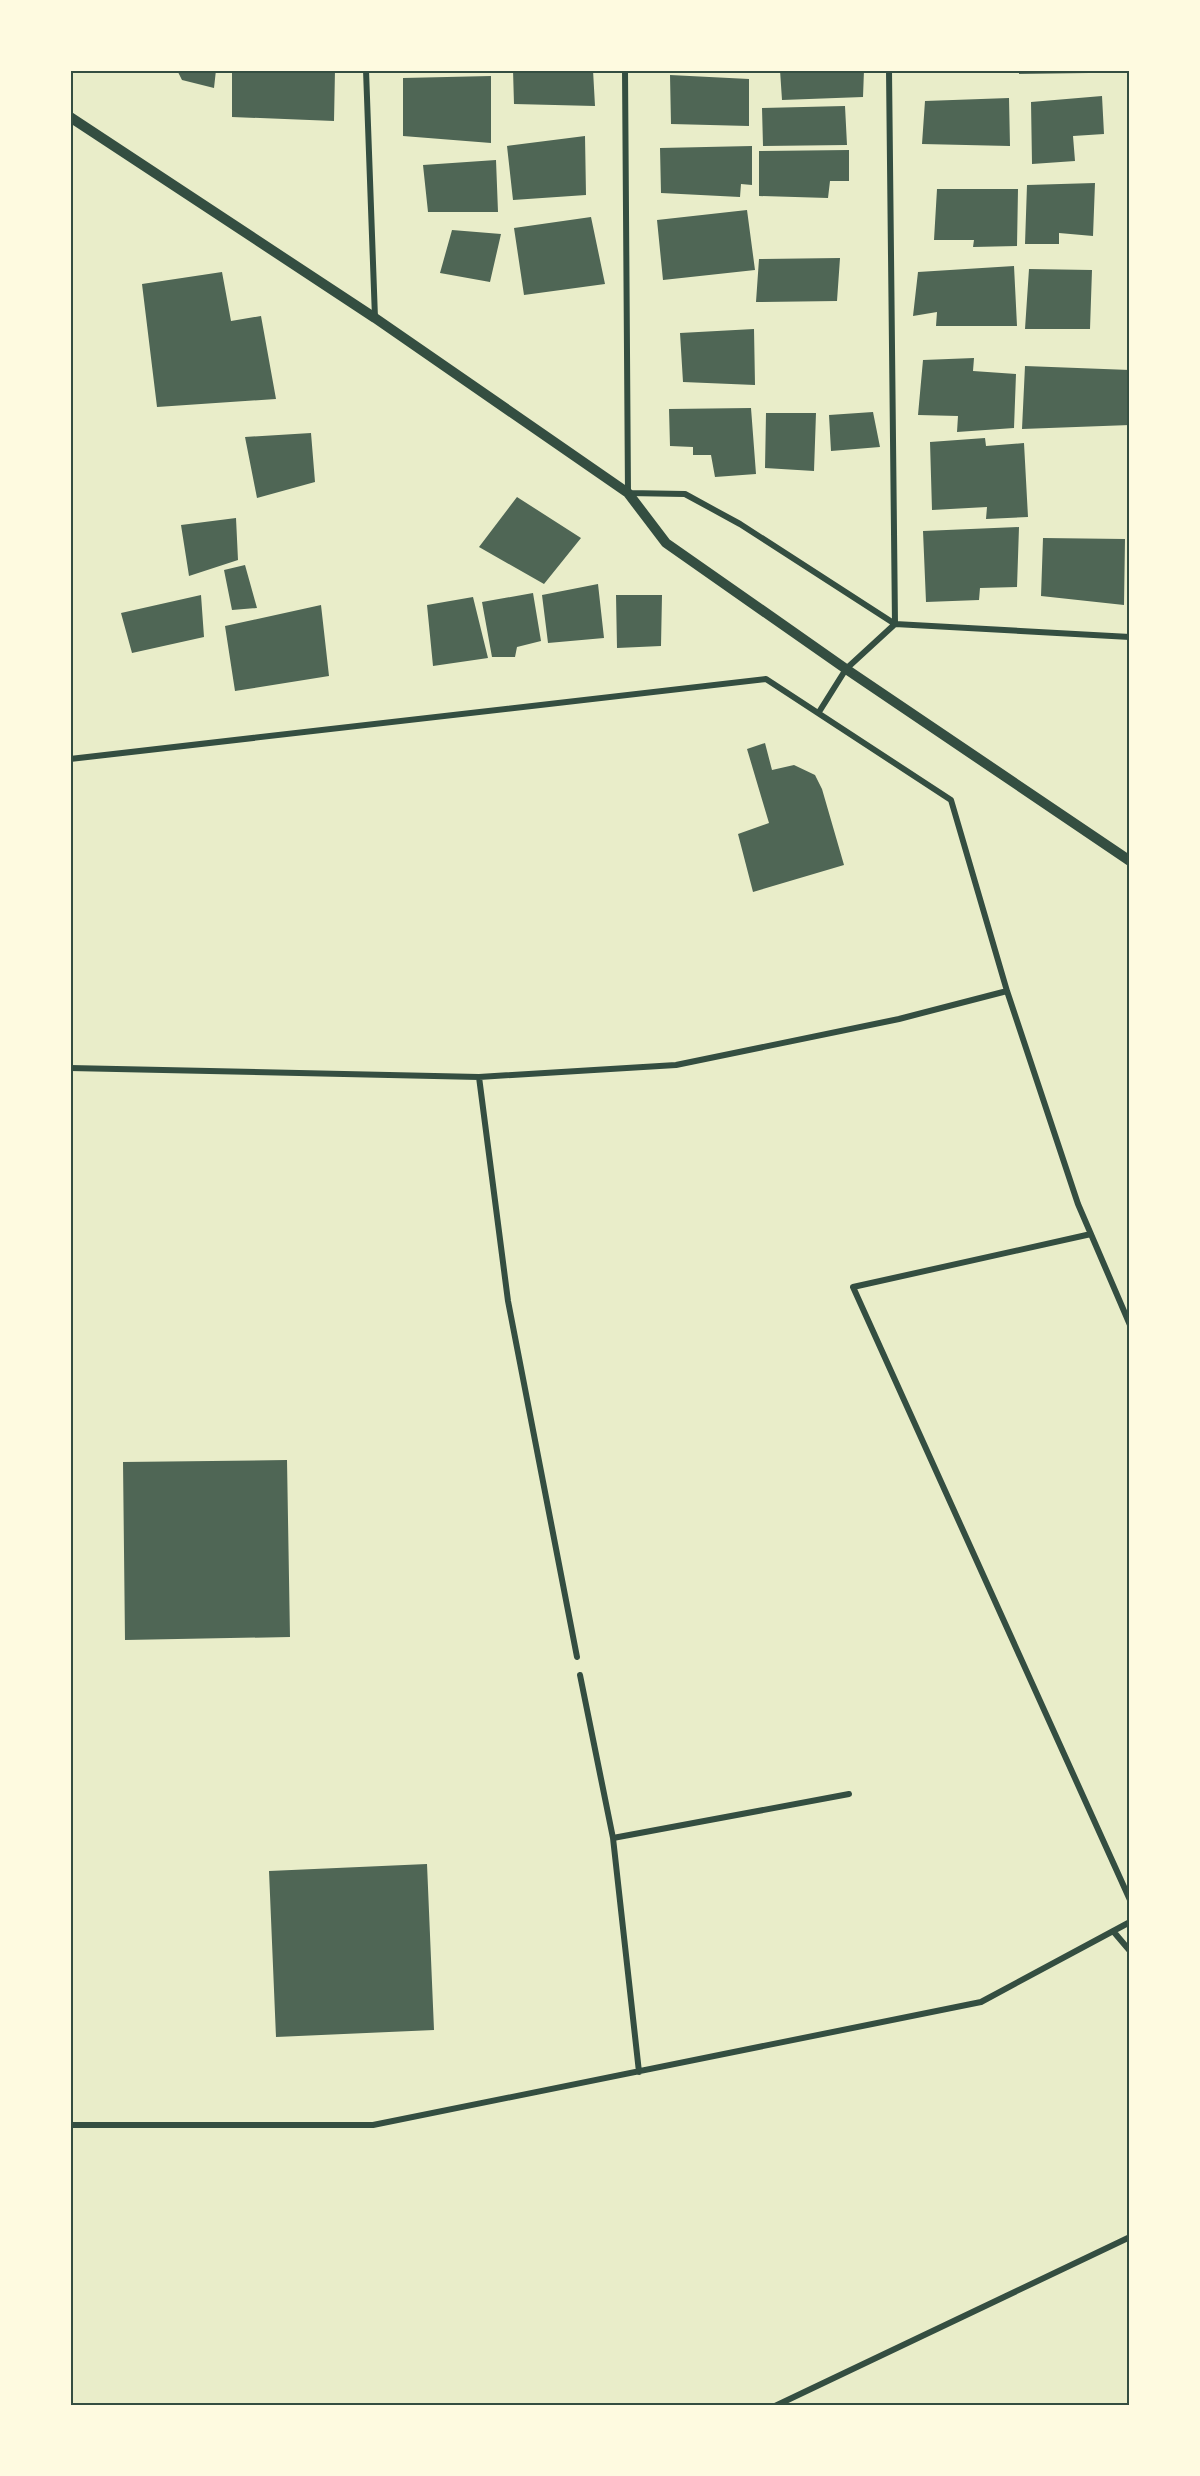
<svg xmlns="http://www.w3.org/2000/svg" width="1200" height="2476" font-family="'Fira Sans',sans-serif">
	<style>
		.building { fill: #4f6655 }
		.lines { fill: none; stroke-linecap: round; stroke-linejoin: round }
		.minor { stroke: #344e41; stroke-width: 6 }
		.tertiary { stroke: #344e41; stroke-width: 10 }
		.neatline { fill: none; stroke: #344e41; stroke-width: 2 }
	</style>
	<rect width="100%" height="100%" fill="#e9edc9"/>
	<path class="building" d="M 177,70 L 216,70 L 214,88 L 182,80 Z
		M 232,70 L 335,70 L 334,121 L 232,117 Z
		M 513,70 L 593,70 L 595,106 L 514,104 Z
		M 780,70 L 864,70 L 863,97 L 782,100 Z
		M 1019,70 L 1089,70 L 1089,73 L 1019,74 Z
		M 670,75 L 749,79 L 749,126 L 671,124 Z
		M 491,76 L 491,143 L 403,136 L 403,78 Z
		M 1102,96 L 1104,134 L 1073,136 L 1075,161 L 1032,164 L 1031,102 Z
		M 1009,98 L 1010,146 L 922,144 L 925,101 Z
		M 845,106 L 847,145 L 763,146 L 762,108 Z
		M 585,136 L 586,195 L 513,200 L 507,146 Z
		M 752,146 L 752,185 L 741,184 L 740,197 L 661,193 L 660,148 Z
		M 849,150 L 849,181 L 830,181 L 828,198 L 759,196 L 759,151 Z
		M 496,160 L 498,212 L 428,212 L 423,165 Z
		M 1095,183 L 1093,236 L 1059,233 L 1059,244 L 1025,244 L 1027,185 Z
		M 937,189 L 1018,189 L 1017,246 L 973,247 L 974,240 L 934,240 Z
		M 747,210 L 755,270 L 663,280 L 657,220 Z
		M 591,217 L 605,284 L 524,295 L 514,228 Z
		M 452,230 L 501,234 L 490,282 L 440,273 Z
		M 840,258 L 837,301 L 756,302 L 759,259 Z
		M 1014,266 L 1017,326 L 936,326 L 937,312 L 913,316 L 918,272 Z
		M 1029,269 L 1092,270 L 1090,329 L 1025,329 Z
		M 222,272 L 231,321 L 261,316 L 276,399 L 157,407 L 142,284 Z
		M 754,329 L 755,385 L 683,382 L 680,333 Z
		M 974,358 L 973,371 L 1016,374 L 1014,428 L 957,432 L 958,416 L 918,415 L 923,360 Z
		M 1025,366 L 1130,370 L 1130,425 L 1022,429 Z
		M 751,408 L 756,474 L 715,477 L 711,455 L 693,455 L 693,447 L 670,446 L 669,409 Z
		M 873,412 L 880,447 L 831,451 L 829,415 Z
		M 766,413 L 816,413 L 814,471 L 765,468 Z
		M 311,433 L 315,482 L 257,498 L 245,437 Z
		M 985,438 L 986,446 L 1024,443 L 1028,517 L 986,519 L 987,507 L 932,510 L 930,442 Z
		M 517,497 L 581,538 L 544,584 L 479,547 Z
		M 236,518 L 238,560 L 189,576 L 181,525 Z
		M 1019,527 L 1017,587 L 980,588 L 979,600 L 926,602 L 923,531 Z
		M 1043,538 L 1125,539 L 1124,605 L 1041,596 Z
		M 245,565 L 257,608 L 232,610 L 224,570 Z
		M 598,584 L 604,638 L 548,643 L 542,595 Z
		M 533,593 L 541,641 L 517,647 L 515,657 L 492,657 L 482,602 Z
		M 201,595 L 204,637 L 132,653 L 121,613 Z
		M 616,595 L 662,595 L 661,646 L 617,648 Z
		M 473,597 L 488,658 L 433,666 L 427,605 Z
		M 321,605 L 329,676 L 235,691 L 225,626 Z
		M 765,743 L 772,770 L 794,765 L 815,775 L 822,789 L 844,865 L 753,892 L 738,834 L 769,823 L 747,749 Z
		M 287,1460 L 290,1637 L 125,1640 L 123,1462 Z
		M 427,1864 L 434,2030 L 276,2037 L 269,1871 Z"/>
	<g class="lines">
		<path class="minor" d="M 366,70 L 375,318
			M 625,70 L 628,493 L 685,494 L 740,524 L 895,624 L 1130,637
			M 819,712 L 846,669 L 895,624 L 889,70
			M 70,759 L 766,679 L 951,800 L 1007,991 L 1078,1204 L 1130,1325
			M 70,1068 L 479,1077 L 676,1065 L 899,1019 L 1007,991
			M 479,1077 L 508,1301 L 577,1657
			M 1091,1234 L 853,1287 L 1130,1900
			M 580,1675 L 613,1838 L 639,2072
			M 613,1838 L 849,1794
			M 1113,1931 L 1130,1951
			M 70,2125 L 373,2125 L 981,2002 L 1130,1922
			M 775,2406 L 1130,2237"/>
		<path class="tertiary" d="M 70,117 L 375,318 L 628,493 L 666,543 L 846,669 L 1130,861"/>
	</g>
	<rect width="1200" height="2476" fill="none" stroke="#fefae0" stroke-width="144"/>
	<rect x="72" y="72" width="1056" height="2332" class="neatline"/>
</svg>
